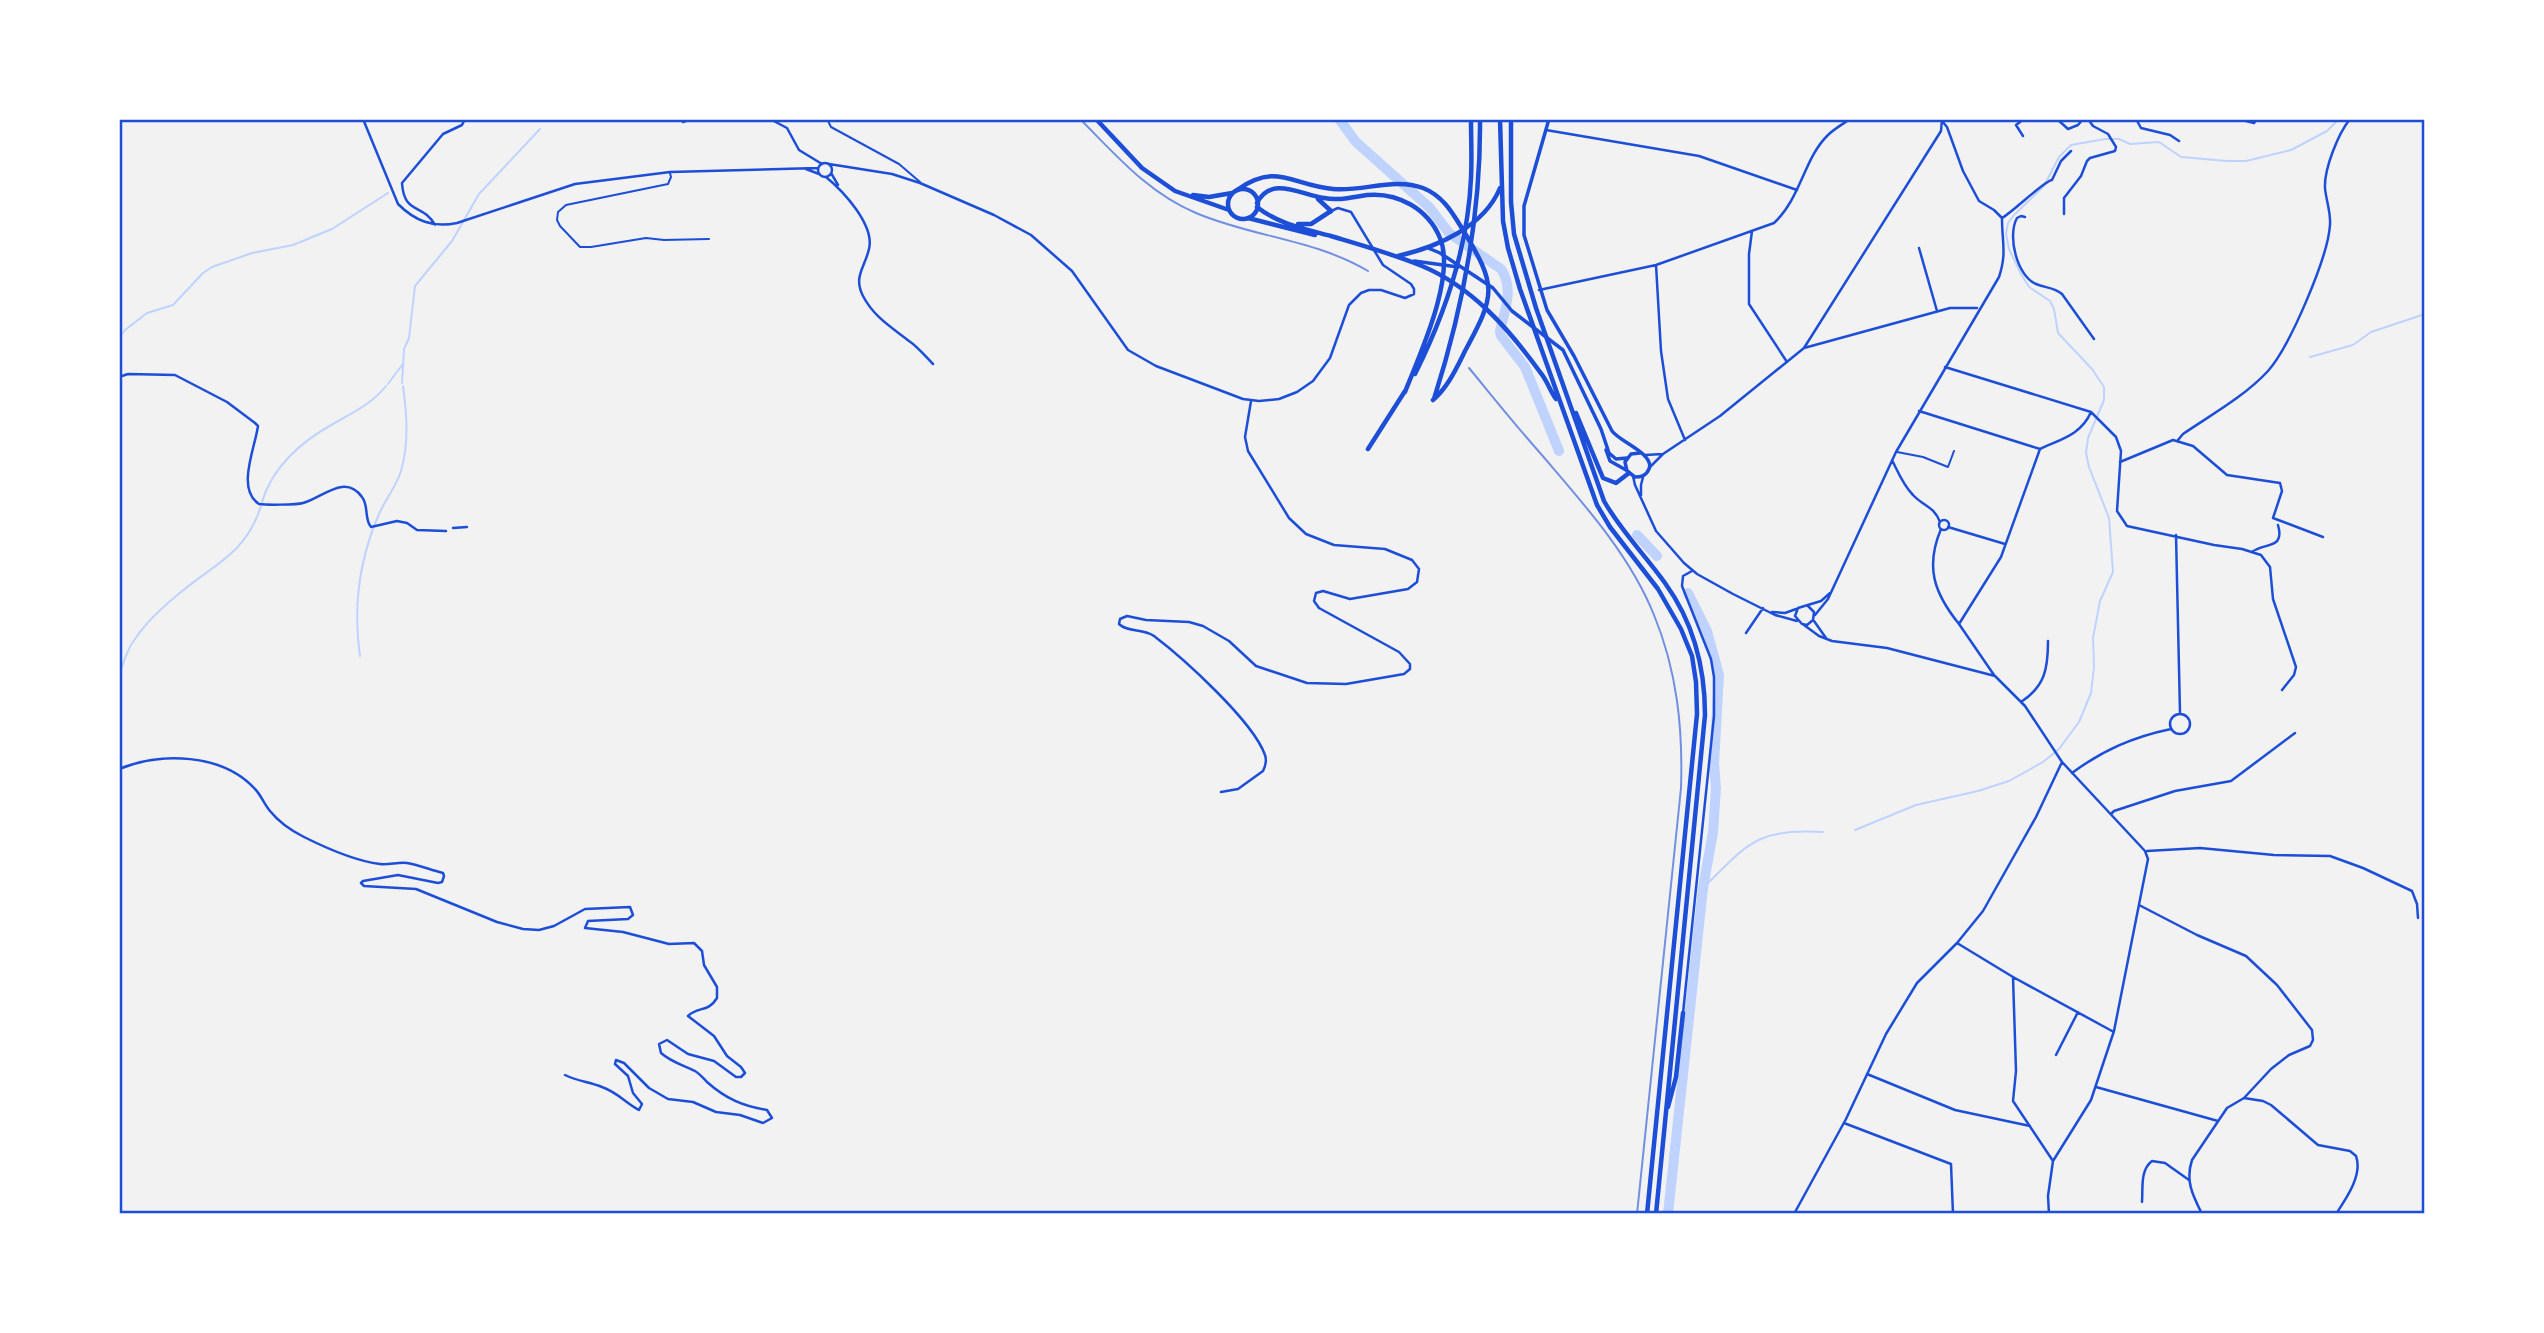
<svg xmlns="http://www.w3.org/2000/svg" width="2544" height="1333" font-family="'Space Grotesk',sans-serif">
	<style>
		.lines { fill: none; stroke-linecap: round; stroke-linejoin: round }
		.stream { stroke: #bfd3fe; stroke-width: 2 }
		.river { stroke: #bfd3fe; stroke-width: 10 }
		.service { stroke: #1d4ed8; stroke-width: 2 }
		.minor { stroke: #1d4ed8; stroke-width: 2.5 }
		.tertiary { stroke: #1d4ed8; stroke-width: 3.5 }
		.secondary { stroke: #1d4ed8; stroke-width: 4.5 }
		.primary { stroke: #1d4ed8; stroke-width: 4.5 }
		.trunk { stroke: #1d4ed8; stroke-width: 4.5 }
		.rail { stroke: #7290e2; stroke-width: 2 }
		.neatline { fill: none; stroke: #1d4ed8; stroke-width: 2.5 }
	</style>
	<rect width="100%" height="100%" fill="#f2f2f2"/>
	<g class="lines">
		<path class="stream" d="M 119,338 L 125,330 L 147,313 L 173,305 L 203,273 L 212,267 L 252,253 L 293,245 L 332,229 L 388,193
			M 2310,357 L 2353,345 L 2371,332 L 2425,314
			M 402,383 L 404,349 L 409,338 L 415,286 L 452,241 L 479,194 L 540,129
			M 388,384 L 402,365
			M 262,502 C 272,467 302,441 333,424 C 352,413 372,404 386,386
			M 360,656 C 353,608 359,560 379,514 C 385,500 396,487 401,471 C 409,443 407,415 403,386
			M 119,674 C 124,662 127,649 135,639 C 146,622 165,605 181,592 C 216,563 246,553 261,506
			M 1855,830 L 1916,805 L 1978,791 L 2009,781 L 2043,762 L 2059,749 L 2079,722 L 2091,693 L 2094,667 L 2093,638 L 2100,601 L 2113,572 L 2109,518 L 2089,467 L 2086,453 L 2088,438 L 2104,400 L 2104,387 L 2092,369 L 2058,333 L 2054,309 L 2050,301 L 2029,287 L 2021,274 L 2009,249 L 2006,234 L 2008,223 L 2014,215 L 2044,186 L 2059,157 L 2071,145 L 2105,139 L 2119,139 L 2130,144 L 2159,142 L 2181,157 L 2227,161 L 2246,161 L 2291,150 L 2327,131 L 2339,119
			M 1703,888 C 1749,843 1755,829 1823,832"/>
		<path class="river" d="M 1339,119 L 1356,142 L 1430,208 L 1449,233 L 1501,269 C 1514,288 1505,310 1500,331 L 1501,336 L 1525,367 L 1559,451
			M 1637,535 L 1657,556
			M 1668,1214 L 1703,888 L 1713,832 L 1716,788 L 1714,764 L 1719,675 L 1707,631 L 1688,593"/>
		<path class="service" d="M 827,119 L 831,127 L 899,164 L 920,182
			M 670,173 L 671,177 L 668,184 L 566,205 L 558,212 L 557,220 L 560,226 L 580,247 L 591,247 L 646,238 L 664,240 L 709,239
			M 1897,452 L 1923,457 L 1948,467 L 1954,451"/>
		<path class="minor" d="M 363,119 L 398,204 C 415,221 433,228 457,223 L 575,184 L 670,172 L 818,168
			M 770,119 L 787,128 L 799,150 L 822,164
			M 2057,119 L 2068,129 L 2078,125 L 2083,119
			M 2136,119 L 2141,128 L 2170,135 L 2179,141
			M 2238,119 L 2254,123 L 2257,119
			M 1942,121 L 1947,127 L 1963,171 L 1979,201 L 1994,210 L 2002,218
			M 683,122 L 692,119
			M 1546,130 L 1699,156 L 1797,190
			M 2023,136 L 2016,125 L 2024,119
			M818 170a7 7 0 1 1 14 0a7 7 0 1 1-14 0Z
			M 829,164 L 892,174 L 920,183 L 994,215 L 1031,235 L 1072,271 L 1128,350 L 1156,366 L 1243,399 L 1259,401 L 1279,399 L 1297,392 L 1313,381 L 1330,358 L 1349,305 L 1361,293 L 1369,290 L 1381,290 L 1405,298 L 1414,294 L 1414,289 L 1411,284 L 1383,265 L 1351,212 L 1338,208 L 1331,211
			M 806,169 L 819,174
			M 831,173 L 838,185
			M 826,177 C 843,191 875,225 869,249 C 865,267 853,277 863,296 C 874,317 891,327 909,341 C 918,347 925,356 933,364
			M 2064,214 L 2064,198 L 2081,176 L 2087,161 L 2090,158 L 2115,151 L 2116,147 L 2108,134 L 2093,126 L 2088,119
			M 2025,217 L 2021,216 L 2017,218 C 2007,236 2017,276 2036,284 C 2045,288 2054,287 2062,294 L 2094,339
			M 2002,218 C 2014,211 2044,181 2052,180 L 2061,161 L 2071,151
			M 435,225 C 423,203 404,215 402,183 L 443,134 L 462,125 L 465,119
			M 1752,231 L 1749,254 L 1749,304 L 1787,362
			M 1919,248 L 1937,311
			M 1656,265 L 1661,351 L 1668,399 L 1685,440
			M 1539,290 L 1656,265 L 1774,223 C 1801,198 1804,158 1828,135 C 1834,129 1843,124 1850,119
			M 1804,348 L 1950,308 L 1977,308
			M 1945,367 L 2091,412 L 2116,437 L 2121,451 L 2117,511 L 2127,526 L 2214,545 L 2242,549 L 2261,555 L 2270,567 L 2273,599 L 2296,667 L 2294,675 L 2282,690
			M 119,377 L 128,374 L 175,375 L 227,402 L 255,423 L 258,426 C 255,448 236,489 259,504 C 266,505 296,505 303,503 C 322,498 345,473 362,497 C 369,506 364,519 371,527 L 397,521 L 407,523 L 417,530 L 446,531
			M 1919,411 L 2040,449
			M 2178,440 L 2183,434 C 2211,415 2245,396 2268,371 C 2290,346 2328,257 2330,225 C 2331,212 2326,200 2325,188 C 2324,169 2338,134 2350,119
			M 1645,455 L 1663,454
			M 1892,460 C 1898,472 1903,485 1913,495 C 1923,506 1934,506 1940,522
			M 2120,462 L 2173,440 L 2193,446 L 2227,475 L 2280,483 L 2282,491 L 2273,518 L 2323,537
			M 1649,468 L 1663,454 L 1720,416 L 1804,348 L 1941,131 L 1942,119
			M 1633,476 L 1635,485 L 1656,531 L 1684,563 L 1697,574 L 1733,594 L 1775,615 L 1797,621
			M 1641,495 L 1641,485 L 1643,477
			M1939 525a5 5 0 1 1 10 0a5 5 0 1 1-10 0Z
			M 1948,527 L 2005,544
			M 453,528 L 467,527
			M 1941,529 C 1925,567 1934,593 1959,624
			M 2176,535 L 2180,713
			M 2252,552 C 2265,542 2285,550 2278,525
			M 1808,606 L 1814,612 L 1813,620 L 1807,625 L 1802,624 L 1795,616 L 1798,608 L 1821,601 L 1830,593
			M 1772,612 L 1785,613 L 1796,609
			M 1815,615 L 1828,599 L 1896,452 L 1999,277 C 2007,253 2002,243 2002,218
			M 1814,621 L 1826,638
			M 1804,625 L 1819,636 L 1832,641 L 1887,648 L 1995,676 L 2025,706 L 2062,762 L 2145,851 L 2148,859 L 2114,1031 L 2091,1100 L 2053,1161 L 2048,1196 L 2049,1214
			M 1746,633 L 1763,608
			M 1994,675 L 1959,624 L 2001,557 L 2040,449 C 2061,439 2081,435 2091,412
			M 2021,702 C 2045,686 2048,669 2048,641
			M2170 724a10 10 0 1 1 20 0a10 10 0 1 1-20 0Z
			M 119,769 C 161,752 222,753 255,789 C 261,795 264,804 270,811 C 278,821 292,831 304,837 C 326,848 355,861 380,864 C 389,865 398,862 407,863 C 419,865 431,870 443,873 L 444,876 L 442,882 L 438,883 L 398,875 L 363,881 L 361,883 L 364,886 L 416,889 L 497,922 L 523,929 L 539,930 L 554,926 L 585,909 L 630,907 L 633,915 L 628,919 L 588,921 L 585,928 L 623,932 L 669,944 L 694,943 L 702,951 L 704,965 L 717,987 L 717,998 C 708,1013 698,1006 688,1016 L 714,1036 L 727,1056 L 741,1067 L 745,1073 L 741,1077 L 736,1077 L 714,1061 L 688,1054 L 667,1040 L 659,1044 L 661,1053 C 671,1062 683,1065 695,1071 C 700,1074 703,1078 707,1082 C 726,1099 743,1106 767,1110 L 772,1118 L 763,1123 L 740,1115 L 716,1112 L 693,1102 L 668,1099 L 649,1088 L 624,1063 L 616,1060
			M 2072,773 C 2103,750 2133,737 2171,729
			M 1221,792 L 1238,789 L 1263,771 C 1266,765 1267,761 1265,755 C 1253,721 1183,658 1154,636 C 1143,628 1128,633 1119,624 L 1120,619 L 1127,616 L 1146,620 L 1189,622 L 1203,626 L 1229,641 L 1256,666 L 1307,683 L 1346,684 L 1404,674 L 1410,669 L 1410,664 L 1399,652 L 1319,608 L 1314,601 L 1316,593 L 1323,591 L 1350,599 L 1408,589 L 1417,582 L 1419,569 L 1412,560 L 1385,549 L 1334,545 L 1306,534 L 1289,518 L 1248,451 L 1245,437 L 1251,401
			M 2111,814 L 2114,811 L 2175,791 L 2231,781 L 2295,733
			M 2147,851 L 2200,848 L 2274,855 L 2330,856 L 2363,868 L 2412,891 L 2417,904 L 2418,918
			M 2139,905 L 2197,935 L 2246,956 L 2277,985 L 2312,1030 L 2313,1040 L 2310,1046 L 2289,1055 L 2271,1069 L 2244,1098 L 2227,1108 L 2192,1160 C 2185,1181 2193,1196 2202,1214
			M 1957,943 L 2013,977 L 2112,1031
			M 2013,977 L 2016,1071 L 2013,1101 L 2053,1161
			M 1683,1013 L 1714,716 L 1714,677 L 1711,659 L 1682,586 L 1683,576 L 1692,571
			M 2056,1055 L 2078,1012
			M 1867,1074 L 1955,1110 L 2030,1126
			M 565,1075 C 577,1081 589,1082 602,1087 C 617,1092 627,1104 639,1110 L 642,1104 L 633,1093 L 628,1076 L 615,1064 L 616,1060
			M 2096,1087 L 2218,1121
			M 2244,1098 L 2263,1101 L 2271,1105 L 2318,1145 L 2350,1151 L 2356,1156 C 2363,1175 2346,1199 2336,1214
			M 1844,1123 L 1951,1164 L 1953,1214
			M 2142,1202 C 2143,1188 2140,1170 2152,1161 L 2165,1163 L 2189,1180
			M 2262,1213 L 2266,1214
			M 1794,1214 L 1846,1119 L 1886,1034 L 1917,983 L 1957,943 L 1983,911 L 2036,817 L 2062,762"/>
		<path class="tertiary" d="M 1549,119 L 1524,206 L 1524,235 L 1547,310 L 1574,356 L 1612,431 C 1620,442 1655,454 1649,469 C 1646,476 1641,477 1635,477 L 1627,471 L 1625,462 L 1631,454 L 1640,453
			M 1428,248 L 1440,253 L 1493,288 L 1512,311 L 1563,350 L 1601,429 L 1609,453 L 1616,459 L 1627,458
			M 1414,261 L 1458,267
			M 1606,450 L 1610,461 L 1626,470"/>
		<path class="secondary" d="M 1096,119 L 1142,168 L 1175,191 L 1229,210
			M1228 204a15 15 0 1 1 30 0a15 15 0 1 1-30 0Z
			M 1193,195 L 1209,197 L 1232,193"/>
		<path class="primary" d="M 1500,119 L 1503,221 L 1508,248 L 1520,289 L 1597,505 L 1610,527 L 1658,589 L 1681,629 L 1692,656 L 1696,682 L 1697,714 L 1647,1214
			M 1511,119 L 1511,202 L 1514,234 L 1536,308 L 1604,501 C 1621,531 1645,555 1665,583 C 1694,623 1705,667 1705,715 L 1656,1214
			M 1257,207 C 1278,224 1305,229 1331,236 C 1361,245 1393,254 1422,266 C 1472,287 1509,329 1540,372 C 1547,380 1550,391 1556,399
			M 1248,218 L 1315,235
			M 1298,224 L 1311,224 L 1331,211
			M 1398,256 C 1437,247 1484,227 1500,188
			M 1576,413 L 1603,478 L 1616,483 L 1629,473
			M 1668,1107 L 1676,1077 L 1683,1013"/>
		<path class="trunk" d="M 1237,190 C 1277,162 1291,185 1333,189 C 1363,192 1394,177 1423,188 C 1443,196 1452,212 1463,230 C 1497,286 1496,294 1465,351 C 1456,369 1448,387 1433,400
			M 1318,199 L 1331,211
			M 1257,203 C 1271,175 1301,195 1324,198 C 1339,201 1352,197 1367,195 C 1398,192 1428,209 1440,238 C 1456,277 1420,354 1405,392
			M 1415,374 C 1445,314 1468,246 1471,178 C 1472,159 1471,139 1471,119
			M 1434,399 C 1463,308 1481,215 1480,119
			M 1368,449 L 1405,391"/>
		<path class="rail" d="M 1080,119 C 1116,155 1148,193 1196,213 C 1252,237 1314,239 1368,271
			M 1469,368 C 1493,397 1516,426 1541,454 C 1583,503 1630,555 1654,615 C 1677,671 1683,728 1681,788 L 1637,1214"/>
	</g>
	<rect width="2544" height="1333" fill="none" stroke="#ffffff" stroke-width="242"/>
	<rect x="121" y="121" width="2302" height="1091" class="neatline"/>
</svg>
